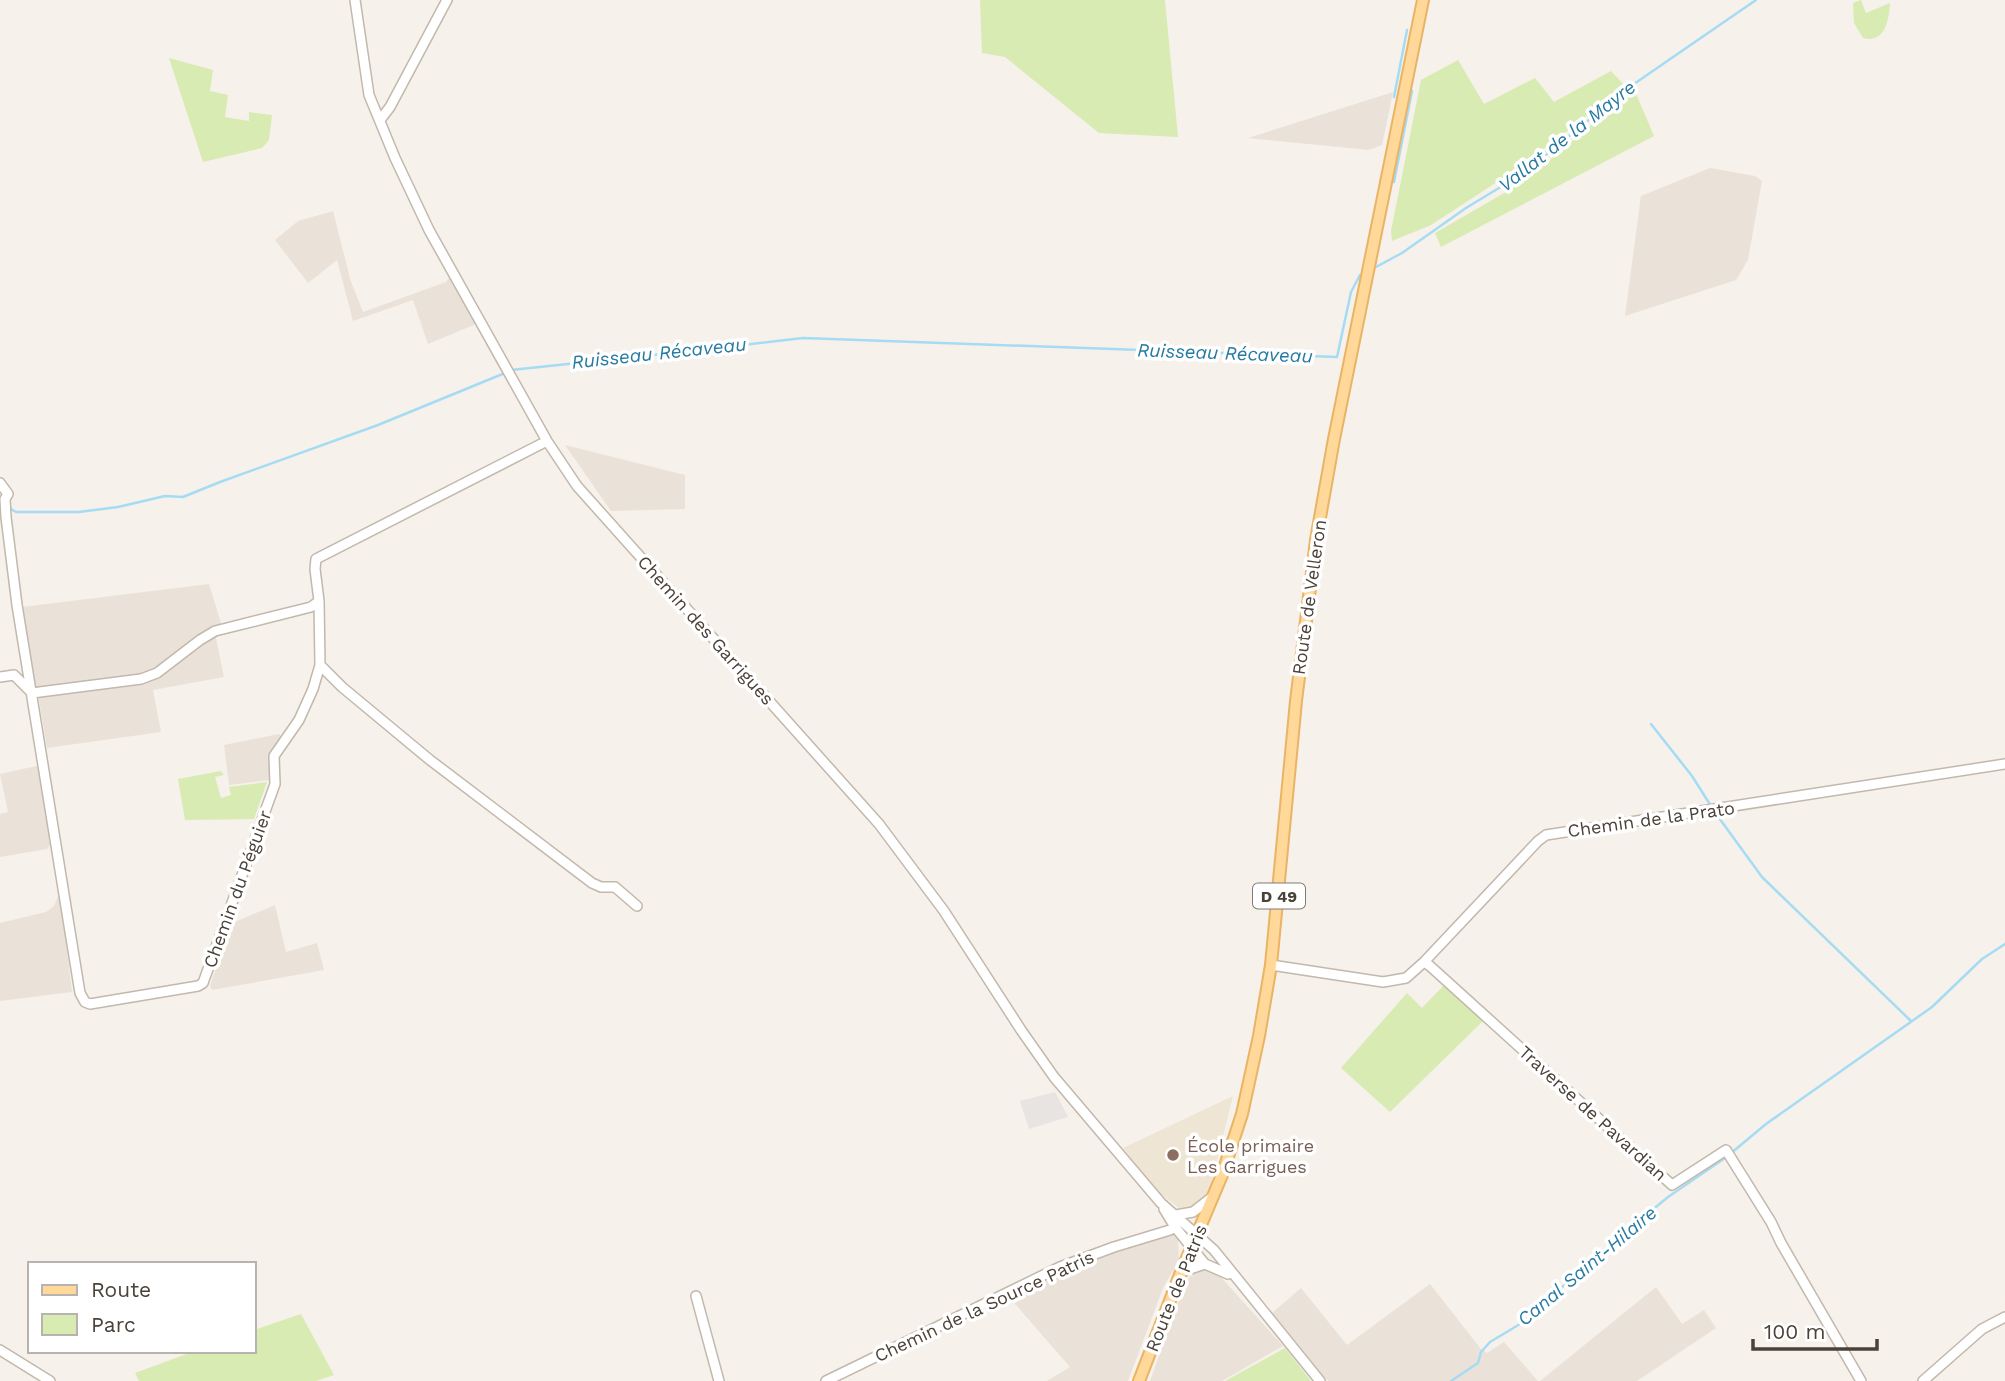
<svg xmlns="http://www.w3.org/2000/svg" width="2005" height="1381" font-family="'Work Sans',sans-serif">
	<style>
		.residential { fill: #eae2d8 }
		.education { fill: #efe5d4 }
		.green { fill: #d7ebb2 }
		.parking { fill: #e7e4e2 }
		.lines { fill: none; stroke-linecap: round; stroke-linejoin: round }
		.stream { stroke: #a5dcf4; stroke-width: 2.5 }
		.minor-casing { stroke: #c2b8ac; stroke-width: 12 }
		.major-casing { stroke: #e9b465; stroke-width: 14 }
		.minor { stroke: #fff; stroke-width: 9 }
		.major { stroke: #ffd89a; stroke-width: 10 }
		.education-dot { fill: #8d6e63; stroke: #fff; stroke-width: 2.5 }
		.labels { text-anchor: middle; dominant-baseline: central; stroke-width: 7; stroke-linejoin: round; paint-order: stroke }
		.shield { fill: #fff; stroke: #807a74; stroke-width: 2 }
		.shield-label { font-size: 16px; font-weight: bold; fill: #4a4138 }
		.street-label { font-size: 18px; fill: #4a4138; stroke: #fff }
		.education-label { font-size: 18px; fill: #785e54; stroke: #fff; text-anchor: start }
		.water-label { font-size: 19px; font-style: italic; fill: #277aa2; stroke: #fff }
	</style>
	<rect width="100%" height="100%" fill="#f6f1ea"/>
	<path class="residential" d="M 1393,92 L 1382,145 L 1369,150 L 1248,138 Z
		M 1710,168 L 1755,176 L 1762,181 L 1748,260 L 1736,280 L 1625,316 L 1641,196 Z
		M 333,211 L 351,282 L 363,312 L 446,282 L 449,278 L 476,324 L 428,344 L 413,300 L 353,321 L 337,260 L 308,283 L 275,240 L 298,221 Z
		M 565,445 L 685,475 L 685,509 L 611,511 Z
		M 209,584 L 222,626 L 214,628 L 224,677 L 153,690 L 161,732 L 47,748 L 38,694 L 33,688 L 22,607 Z
		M 279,734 L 283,738 L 271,765 L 270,780 L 229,785 L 224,745 Z
		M 41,765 L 53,842 L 47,849 L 0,857 L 0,814 L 8,812 L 0,774 Z
		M 60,892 L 72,992 L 0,1001 L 0,923 L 46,912 L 54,906 Z
		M 275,905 L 286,952 L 317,943 L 324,970 L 212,990 L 210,986 L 232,923 Z
		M 1171,1233 L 1178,1239 L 1179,1260 L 1163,1288 L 1128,1381 L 1047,1381 L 1070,1367 L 1009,1297 L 1095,1255 Z
		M 1202,1268 L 1219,1275 L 1283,1346 L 1222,1381 L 1150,1381 L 1184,1286 L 1191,1274 Z
		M 1430,1284 L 1481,1349 L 1487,1353 L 1504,1342 L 1538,1381 L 1328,1381 L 1272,1313 L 1301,1288 L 1347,1345 Z
		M 1656,1287 L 1682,1324 L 1704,1310 L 1716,1328 L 1637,1381 L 1540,1381 Z"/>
	<path class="education" d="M 1233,1096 L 1210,1188 L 1202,1200 L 1189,1208 L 1179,1208 L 1156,1190 L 1123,1148 Z"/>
	<path class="green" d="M 980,0 L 1165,0 L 1178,137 L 1099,133 L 1005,57 L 982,53 Z
		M 1861,0 L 1866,13 L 1890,3 C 1889,20 1885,44 1863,38 L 1854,23 L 1853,3 Z
		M 169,58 L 213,70 L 210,91 L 228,95 L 225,117 L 249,121 L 249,112 L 272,115 L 269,140 L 262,148 L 203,162 Z
		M 1458,60 L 1484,104 L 1535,78 L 1554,102 L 1611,71 L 1625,86 L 1523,165 L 1431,225 L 1392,241 L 1391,231 L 1421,80 Z
		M 1634,89 L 1654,136 L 1441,247 L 1435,233 L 1525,181 Z
		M 221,771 L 224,775 L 215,777 L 221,798 L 231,795 L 229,787 L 267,782 L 254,819 L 185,820 L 178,779 Z
		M 1444,985 L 1484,1020 L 1390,1112 L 1341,1068 L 1407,993 L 1422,1008 Z
		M 301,1314 L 334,1375 L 316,1381 L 139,1381 L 135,1373 L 195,1351 L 254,1351 L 254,1330 Z
		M 1285,1348 L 1311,1381 L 1225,1381 Z"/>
	<path class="parking" d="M 1055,1092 L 1068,1117 L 1029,1129 L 1020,1101 Z"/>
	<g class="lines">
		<path class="stream" d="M 1394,97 L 1407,30
			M 1394,182 L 1412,91
			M 1376,267 L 1402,253 L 1466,208 L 1522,174 L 1631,86 L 1756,0
			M 511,370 L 663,354 L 670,351 L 674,353 L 803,338 L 1337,357 L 1351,292 L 1360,275
			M 0,497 L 1,498
			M 9,508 L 16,512 L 79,512 L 118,507 L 165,496 L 183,497 L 220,482 L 378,425 L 505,373
			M 1651,724 L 1692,776 L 1711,806
			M 1714,811 L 1762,877 L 1911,1021
			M 1730,1154 L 1766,1124 L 1932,1007 L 1982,959 L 2005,944
			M 1451,1381 L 1478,1363 L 1481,1352 L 1490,1342 L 1520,1324 L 1549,1300 L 1583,1267 L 1668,1197 L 1728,1156"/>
		<g class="minor-casing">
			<path id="minor" d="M 355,0 L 369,95 L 395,158 L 429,230 L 547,441 L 577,486 L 879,824 L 944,911 L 1021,1030 L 1054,1077 L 1161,1203 L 1214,1250 L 1320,1381
				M 380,120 L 390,107 L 447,0
				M 0,483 L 8,494 L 5,499 L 6,517 L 17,605 L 80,993 L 85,1002 L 90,1004 L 198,986 L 203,983 L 275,784 L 274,756 L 299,720 L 313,689 L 320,665 L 319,601 L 315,569 L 316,559 L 547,441
				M 320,665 L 342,687 L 430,760 L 592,883 L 601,887 L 615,887 L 637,906
				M 0,677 L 14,675 L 32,693 L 141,679 L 157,673 L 200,640 L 215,631 L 311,607 L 319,601
				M 1424,962 L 1430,966 L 1672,1185 L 1726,1150 L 1771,1222 L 1781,1243 L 1861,1381
				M 1271,965 L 1383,982 L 1406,978 L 1424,962 L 1538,841 L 1546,835 L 2005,764
				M 1164,1209 L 1175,1227 L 1205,1264
				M 1176,1215 L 1193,1212 L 1211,1198
				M 1181,1272 L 1205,1264 L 1228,1274
				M 696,1296 L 719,1381
				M 0,1350 L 50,1381
				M 826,1381 L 1060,1267 L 1114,1247 L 1170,1230 L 1175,1227 L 1179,1218
				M 1923,1381 L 1982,1329 L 2005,1317"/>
		</g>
		<g class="major-casing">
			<path id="major" d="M 1139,1381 L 1181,1272 L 1222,1175 L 1242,1114 L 1259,1036 L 1271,965 L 1296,701 L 1316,540 L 1334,439 L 1423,0"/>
		</g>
		<use href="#minor" class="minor"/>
		<use href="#major" class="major"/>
	</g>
	<circle class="education-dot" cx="1173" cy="1155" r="7"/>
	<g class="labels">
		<rect class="shield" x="1253" y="883.5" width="52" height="25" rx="5"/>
		<g class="shield-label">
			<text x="1279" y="896">D 49</text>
		</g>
		<g class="street-label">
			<text transform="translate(1309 597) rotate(-82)">Route de Velleron</text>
			<text transform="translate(706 630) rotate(48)">Chemin des Garrigues</text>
			<text transform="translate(1651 819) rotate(-8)">Chemin de la Prato</text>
			<text transform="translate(237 889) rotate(-70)">Chemin du Péguier</text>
			<text transform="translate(1593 1113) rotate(42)">Traverse de Pavardian</text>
			<text transform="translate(1176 1288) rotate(-68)">Route de Patris</text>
			<text transform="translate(984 1306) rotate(-25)">Chemin de la Source Patris</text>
		</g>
		<g class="education-label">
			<text x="1187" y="1145">École primaire<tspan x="1187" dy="21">Les Garrigues</tspan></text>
		</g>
		<g class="water-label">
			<text transform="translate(1567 136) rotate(-38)">Vallat de la Mayre</text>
			<text transform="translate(659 353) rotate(-6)">Ruisseau Récaveau</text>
			<text transform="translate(1225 353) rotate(2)">Ruisseau Récaveau</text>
			<text transform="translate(1587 1266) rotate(-40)">Canal Saint-Hilaire</text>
		</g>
	</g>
	<rect x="28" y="1262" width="228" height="91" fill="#ffffff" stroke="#b7b3af" stroke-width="2"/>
	<rect x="42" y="1285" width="35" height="10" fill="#ffd89a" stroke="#b7b3af" stroke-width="2"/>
	<text x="91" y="1297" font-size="21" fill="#4a4138">Route</text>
	<rect x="42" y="1314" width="35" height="21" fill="#d7ebb2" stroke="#b7b3af" stroke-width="2"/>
	<text x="91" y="1332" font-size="21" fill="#4a4138">Parc</text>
	<path d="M1753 1339v10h124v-10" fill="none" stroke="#4a4138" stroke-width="3.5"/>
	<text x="1764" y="1339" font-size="21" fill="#4a4138" stroke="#ffffff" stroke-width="5" paint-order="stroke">100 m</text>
</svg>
